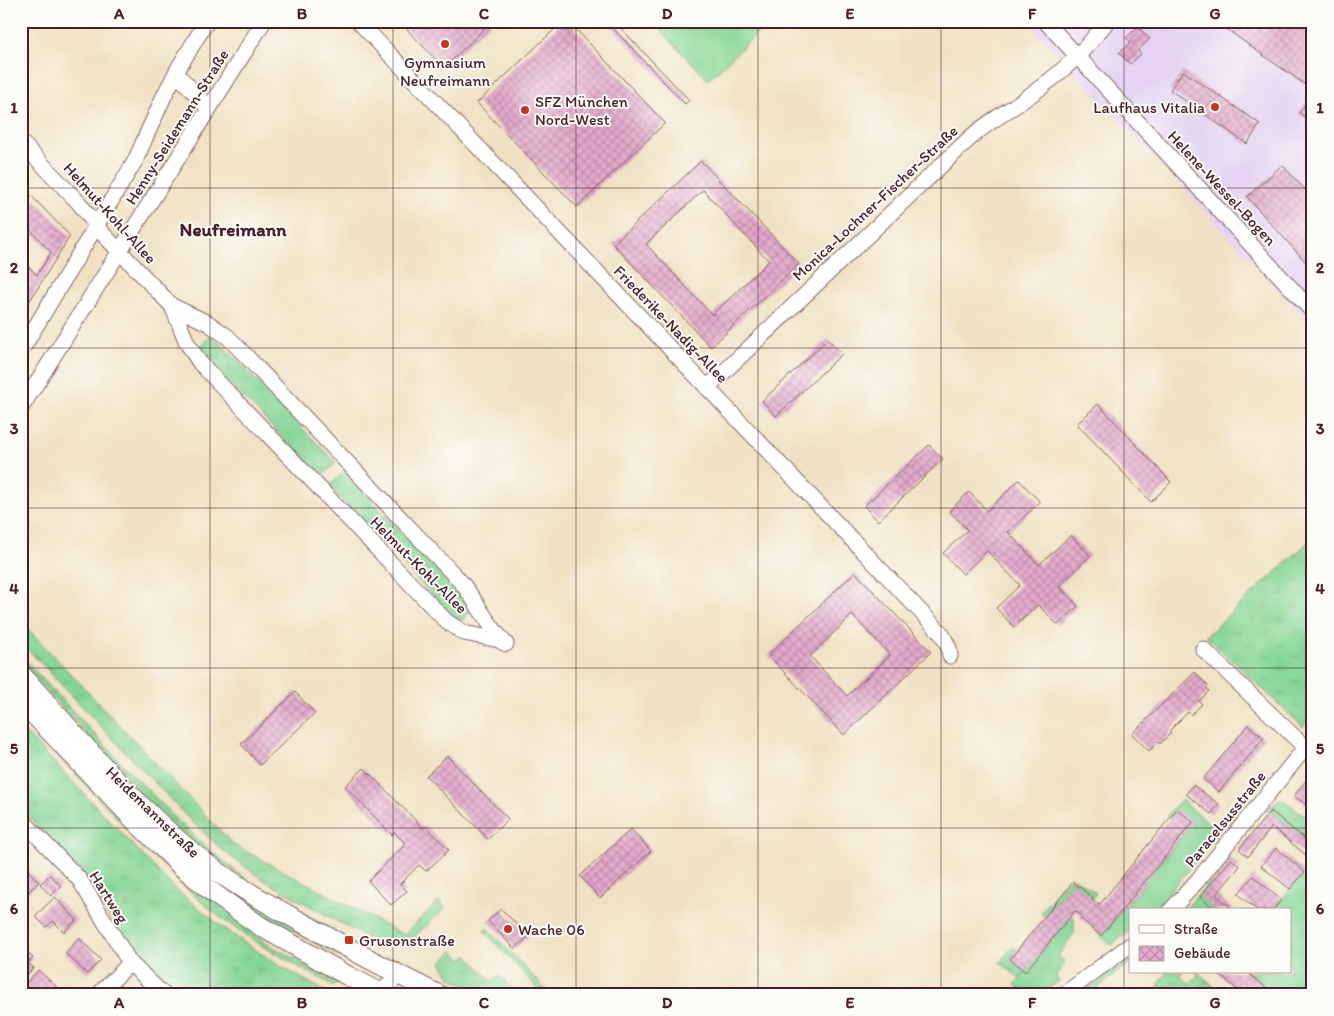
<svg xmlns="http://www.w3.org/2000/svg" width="1334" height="1016" font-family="Itim,sans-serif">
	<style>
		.built { fill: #e5d3f1 }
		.grass { fill: url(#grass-tufts); stroke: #677a60 }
		.garden { fill: #84d595; stroke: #677a60 }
		.building { fill: url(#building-cross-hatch); fill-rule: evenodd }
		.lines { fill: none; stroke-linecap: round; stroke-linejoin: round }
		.minor-casing { stroke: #846360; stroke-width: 17 }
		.major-casing { stroke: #846360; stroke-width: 21 }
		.minor { stroke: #fff; stroke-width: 15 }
		.major { stroke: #fff; stroke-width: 19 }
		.grid { fill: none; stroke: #4a1f2b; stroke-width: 1; stroke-opacity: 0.55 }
		.poi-dot { fill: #c8321e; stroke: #fdfcf7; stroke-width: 2 }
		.labels { text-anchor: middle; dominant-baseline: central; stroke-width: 4; stroke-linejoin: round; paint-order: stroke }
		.poi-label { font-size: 16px; fill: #4a1f2b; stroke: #fdfcf7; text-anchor: start }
		.street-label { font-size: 16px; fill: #4a1f2b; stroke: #fdfcf7 }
		.quarter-label { font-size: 19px; font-weight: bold; fill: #4a1f2b; stroke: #fdfcf7 }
		.neatline { fill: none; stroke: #4a1f2b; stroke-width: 2 }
		.grid-label { font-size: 16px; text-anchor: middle; font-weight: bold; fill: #4a1f2b }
	</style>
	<defs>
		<pattern id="grass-tufts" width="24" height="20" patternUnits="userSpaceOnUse" patternTransform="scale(1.25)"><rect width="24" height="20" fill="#84d595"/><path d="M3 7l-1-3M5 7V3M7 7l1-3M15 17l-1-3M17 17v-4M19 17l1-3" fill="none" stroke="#74b681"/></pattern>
		<pattern id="building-cross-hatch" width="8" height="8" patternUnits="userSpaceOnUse" patternTransform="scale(1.25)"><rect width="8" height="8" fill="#e3aacc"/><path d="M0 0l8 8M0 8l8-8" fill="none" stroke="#ba8aa6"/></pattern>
	</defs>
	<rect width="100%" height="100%" fill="#fdfcf7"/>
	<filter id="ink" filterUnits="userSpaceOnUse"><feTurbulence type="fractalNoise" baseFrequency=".02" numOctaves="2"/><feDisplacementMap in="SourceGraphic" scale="10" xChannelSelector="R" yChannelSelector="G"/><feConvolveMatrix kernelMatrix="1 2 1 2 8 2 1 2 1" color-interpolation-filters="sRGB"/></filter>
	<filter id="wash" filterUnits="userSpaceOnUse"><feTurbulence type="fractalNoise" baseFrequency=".0096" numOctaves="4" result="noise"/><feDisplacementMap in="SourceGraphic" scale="20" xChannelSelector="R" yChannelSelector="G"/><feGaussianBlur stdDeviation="1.12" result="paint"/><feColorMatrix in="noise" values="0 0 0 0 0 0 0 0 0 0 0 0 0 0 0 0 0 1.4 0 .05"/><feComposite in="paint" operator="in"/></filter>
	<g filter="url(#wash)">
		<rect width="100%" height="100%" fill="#f0e1c3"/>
		<path class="built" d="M 1026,21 L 1313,21 L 1313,326 Z"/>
		<path class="grass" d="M 210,336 L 223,346 L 336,463 L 321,477 L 206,359 L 199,348 Z
			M 344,472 L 470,604 L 471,611 L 461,622 L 453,617 L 329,486 Z
			M 1313,538 L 1313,714 L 1303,727 L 1206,636 Z
			M 21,622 L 234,845 L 404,935 L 439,901 L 445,908 L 405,946 C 391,939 383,946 369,939 L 267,882 L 226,853 L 191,821 L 21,642 Z
			M 21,656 L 130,772 L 199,841 L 252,884 L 335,931 L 285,907 L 189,841 L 145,798 L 21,663 Z
			M 21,681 L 148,821 L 189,858 L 229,888 L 249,901 L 357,962 L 354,965 L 280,924 L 268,918 L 257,916 L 252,913 L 218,889 L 191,866 L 134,811 L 21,692 Z
			M 21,711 L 266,943 L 338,982 L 334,986 C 295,964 255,944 220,917 C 184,889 153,855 121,822 C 88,787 54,752 21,717 Z
			M 21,728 L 174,888 L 223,928 L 278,965 L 332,995 L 174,995 L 137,960 L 75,865 L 21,809 Z
			M 1075,878 L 1096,893 L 1093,898 L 1072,882 L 1044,917 L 1041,912 L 1066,881 Z
			M 487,928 L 551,995 L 544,995 L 484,931 Z
			M 1012,948 L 1018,949 L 1010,959 L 1025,972 L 1020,979 L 1000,962 Z
			M 452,951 L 462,959 L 467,955 L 492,981 L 497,976 L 501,977 L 518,995 L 483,995 L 451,978 L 441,963 Z
			M 1130,958 L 1130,963 L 1088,995 L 1079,995 Z
			M 1168,972 L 1183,972 L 1180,976 L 1190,984 L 1198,975 L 1196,972 L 1197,972 L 1225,995 L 1159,995 L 1159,984 Z"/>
		<path class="garden" d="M 652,21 L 770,21 L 708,80 Z
			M 1278,799 L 1281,799 L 1313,821 L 1313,846 L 1271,811 L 1268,814 L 1268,810 Z
			M 1181,800 L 1220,832 L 1154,910 L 1130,910 L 1130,931 L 1111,945 L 1101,936 L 1193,823 L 1177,810 L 1170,818 L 1166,816 Z
			M 1228,859 L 1231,859 L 1200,897 L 1216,910 L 1185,910 Z
			M 1313,862 L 1313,983 L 1305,995 L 1275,995 L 1247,972 L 1290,972 L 1290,910 L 1273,910 Z
			M 1071,916 L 1074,918 L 1074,933 L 1058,956 L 1064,961 L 1065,964 L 1056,976 L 1059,981 C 1040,994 1035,1002 1015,985 Z"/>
		<g id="blocks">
			<path class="building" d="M 399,21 L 492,21 L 444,68 Z
				M 563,21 L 568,21 L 665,123 L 577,207 L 477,103 Z
				M 606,21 L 614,21 L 689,100 L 685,104 Z
				M 1216,21 L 1313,21 L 1313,90 L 1257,51 Z
				M 1138,27 L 1150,39 L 1138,50 L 1141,54 L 1130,64 L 1119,53 L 1131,42 L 1126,38 Z
				M 1183,71 L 1260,124 L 1247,144 L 1170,90 Z
				M 1313,93 L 1313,123 L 1299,113 Z
				M 701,161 L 799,264 L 711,347 L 613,244 ZM 703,190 L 769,261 L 712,315 L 646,244 Z
				M 1282,165 L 1313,198 L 1313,270 L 1247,197 Z
				M 21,185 L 70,236 L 21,315 L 21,259 L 37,275 L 51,252 L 21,220 Z
				M 828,339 L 842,354 L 776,416 L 762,401 Z
				M 1098,404 L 1171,482 L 1151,502 L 1077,424 Z
				M 929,445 L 943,459 L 878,521 L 864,506 Z
				M 1019,480 L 1040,502 L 1008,532 L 1039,565 L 1071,535 L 1090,556 L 1059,586 L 1078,606 L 1058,625 L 1038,605 L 1014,627 L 996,608 L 1020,585 L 987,551 L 963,574 L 943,553 L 968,530 L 949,511 L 969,492 L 987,511 Z
				M 855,572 L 931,652 L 844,735 L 768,655 ZM 852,615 L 890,655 L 847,696 L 810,656 Z
				M 1195,672 L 1208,686 L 1206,688 L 1209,691 L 1199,701 L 1202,704 L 1191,715 L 1188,712 L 1169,731 L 1171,733 L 1160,744 L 1158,742 L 1149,751 L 1132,734 Z
				M 295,692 L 315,713 L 260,765 L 241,744 Z
				M 1248,725 L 1264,738 L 1219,792 L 1203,779 Z
				M 447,756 L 508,819 L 488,839 L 426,776 Z
				M 364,768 L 423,828 L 426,826 L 449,850 L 426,871 L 419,865 L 400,884 L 407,891 L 391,905 L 368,881 L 406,844 L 394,832 L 392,835 L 345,786 Z
				M 1306,780 L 1313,785 L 1313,809 L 1294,796 Z
				M 1193,785 L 1219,804 L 1211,814 L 1186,794 Z
				M 1177,809 L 1193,822 L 1101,936 L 1080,918 L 1082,916 L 1075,911 L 1025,972 L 1010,959 L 1073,882 L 1093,898 L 1092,900 L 1093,901 L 1100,904 Z
				M 1271,811 L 1313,846 L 1313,861 L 1272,827 L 1248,857 L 1239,849 Z
				M 631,829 L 651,851 L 600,898 L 580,876 Z
				M 1276,848 L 1305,872 L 1290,889 L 1261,866 Z
				M 1231,859 L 1240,866 L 1216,895 L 1234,910 L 1216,910 L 1200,897 Z
				M 21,863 L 39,882 L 27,893 L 21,887 Z
				M 50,875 L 61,886 L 51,896 L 40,884 Z
				M 1253,876 L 1281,900 L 1273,910 L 1257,910 L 1238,894 Z
				M 55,897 L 77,920 L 64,932 L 53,921 L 46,927 L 35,916 Z
				M 501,909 L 529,936 L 515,949 L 488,921 Z
				M 79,938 L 101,960 L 87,974 L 65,953 Z
				M 22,947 L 33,958 L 28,963 L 34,968 L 21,980 Z
				M 38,970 L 62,992 L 60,995 L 29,995 L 22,988 Z
				M 1216,972 L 1247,972 L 1275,995 L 1244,995 Z"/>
		</g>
	</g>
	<g filter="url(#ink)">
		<use href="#blocks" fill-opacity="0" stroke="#846360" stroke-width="1"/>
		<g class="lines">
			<g class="minor-casing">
				<path id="minor" d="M 358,21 L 942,634 L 949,648 L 950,656
					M 1045,21 L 1313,312
					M 176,73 L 209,108
					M 21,142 L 79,203 L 102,233 L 172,306 L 208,323 L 228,337 L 460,581 C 477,601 487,625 506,644
					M 172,306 L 187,343 L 200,363 L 446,621 L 464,633 L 499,640 L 504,643
					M 21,351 L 135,161 L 164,96 L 179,67 L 207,21
					M 707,388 L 969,139 C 987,122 1009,111 1029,96 C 1058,76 1086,50 1107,21
					M 21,408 L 264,21
					M 1203,649 L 1313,755
					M 21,819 L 79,879 L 130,963 L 164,995
					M 1171,910 L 1197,881 L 1305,748
					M 98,995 L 130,963
					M 378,995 L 399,975
					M 1063,995 L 1130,945"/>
			</g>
			<g class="major-casing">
				<path id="major" d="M 21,674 C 77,736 131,803 197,856 C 226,880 259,899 292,917 C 340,944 389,970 439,995
					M 21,701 L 135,821 L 183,868 L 216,895 L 260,926 L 348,976 L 385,995"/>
			</g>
			<use href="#minor" class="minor"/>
			<use href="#major" class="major"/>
		</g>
	</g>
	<path class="grid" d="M 210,21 L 210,995M 393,21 L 393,995M 576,21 L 576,995M 758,21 L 758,995M 941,21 L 941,995M 1124,21 L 1124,995M 21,188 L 1313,188M 21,348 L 1313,348M 21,508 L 1313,508M 21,668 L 1313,668M 21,828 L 1313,828"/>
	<g class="poi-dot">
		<circle cx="445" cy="44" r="5"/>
		<circle cx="1215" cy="107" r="5"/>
		<circle cx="525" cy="110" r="5"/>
		<circle cx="508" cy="929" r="5"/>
		<rect x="344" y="935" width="10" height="10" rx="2.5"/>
	</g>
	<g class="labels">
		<g class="poi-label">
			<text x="445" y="62" text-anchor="middle">Gymnasium<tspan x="445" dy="18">Neufreimann</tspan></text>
			<text x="535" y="101">SFZ München<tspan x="535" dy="18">Nord-West</tspan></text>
			<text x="1205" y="107" text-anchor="end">Laufhaus Vitalia</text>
			<text x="518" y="929">Wache 06</text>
			<text x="359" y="940">Grusonstraße</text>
		</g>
		<g class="street-label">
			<text transform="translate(177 127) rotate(-58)">Henny-Seidemann-Straße</text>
			<text transform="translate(1222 188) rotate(47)">Helene-Wessel-Bogen</text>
			<text transform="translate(875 203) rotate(-43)">Monica-Lochner-Fischer-Straße</text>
			<text transform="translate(110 213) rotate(48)">Helmut-Kohl-Allee</text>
			<text transform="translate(671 324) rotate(46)">Friederike-Nadig-Allee</text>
			<text transform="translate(419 565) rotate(45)">Helmut-Kohl-Allee</text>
			<text transform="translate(153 812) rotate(44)">Heidemannstraße</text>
			<text transform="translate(1225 819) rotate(-51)">Paracelsusstraße</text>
			<text transform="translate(109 897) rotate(58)">Hartweg</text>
		</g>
		<g class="quarter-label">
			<text x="233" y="229">Neufreimann</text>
		</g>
	</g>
	<rect width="1334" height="1016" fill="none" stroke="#fdfcf7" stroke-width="55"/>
	<rect x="1129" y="908" width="162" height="65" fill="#fdfcf7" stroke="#b5a4a5"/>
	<rect x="1139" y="925" width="25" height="8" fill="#ffffff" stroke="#b5a4a5"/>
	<text x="1174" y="934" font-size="15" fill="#4a1f2b">Straße</text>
	<rect x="1139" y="946" width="25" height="15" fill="url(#building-cross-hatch)" stroke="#b5a4a5"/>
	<text x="1174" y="958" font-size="15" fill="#4a1f2b">Gebäude</text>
	<rect x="28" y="28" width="1278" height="960" class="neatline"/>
	<g class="grid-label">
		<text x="119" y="19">A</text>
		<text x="302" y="19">B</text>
		<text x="484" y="19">C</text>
		<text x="667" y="19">D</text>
		<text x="850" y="19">E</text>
		<text x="1032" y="19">F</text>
		<text x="1215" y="19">G</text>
		<text x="14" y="113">1</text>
		<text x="1320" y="113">1</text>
		<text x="14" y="273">2</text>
		<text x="1320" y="273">2</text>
		<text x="14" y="434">3</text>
		<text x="1320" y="434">3</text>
		<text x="14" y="594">4</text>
		<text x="1320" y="594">4</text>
		<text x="14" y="754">5</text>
		<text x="1320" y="754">5</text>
		<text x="14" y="914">6</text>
		<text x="1320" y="914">6</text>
		<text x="119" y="1008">A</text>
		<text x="302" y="1008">B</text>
		<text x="484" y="1008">C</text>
		<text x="667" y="1008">D</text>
		<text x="850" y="1008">E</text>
		<text x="1032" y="1008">F</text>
		<text x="1215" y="1008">G</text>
	</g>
</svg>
